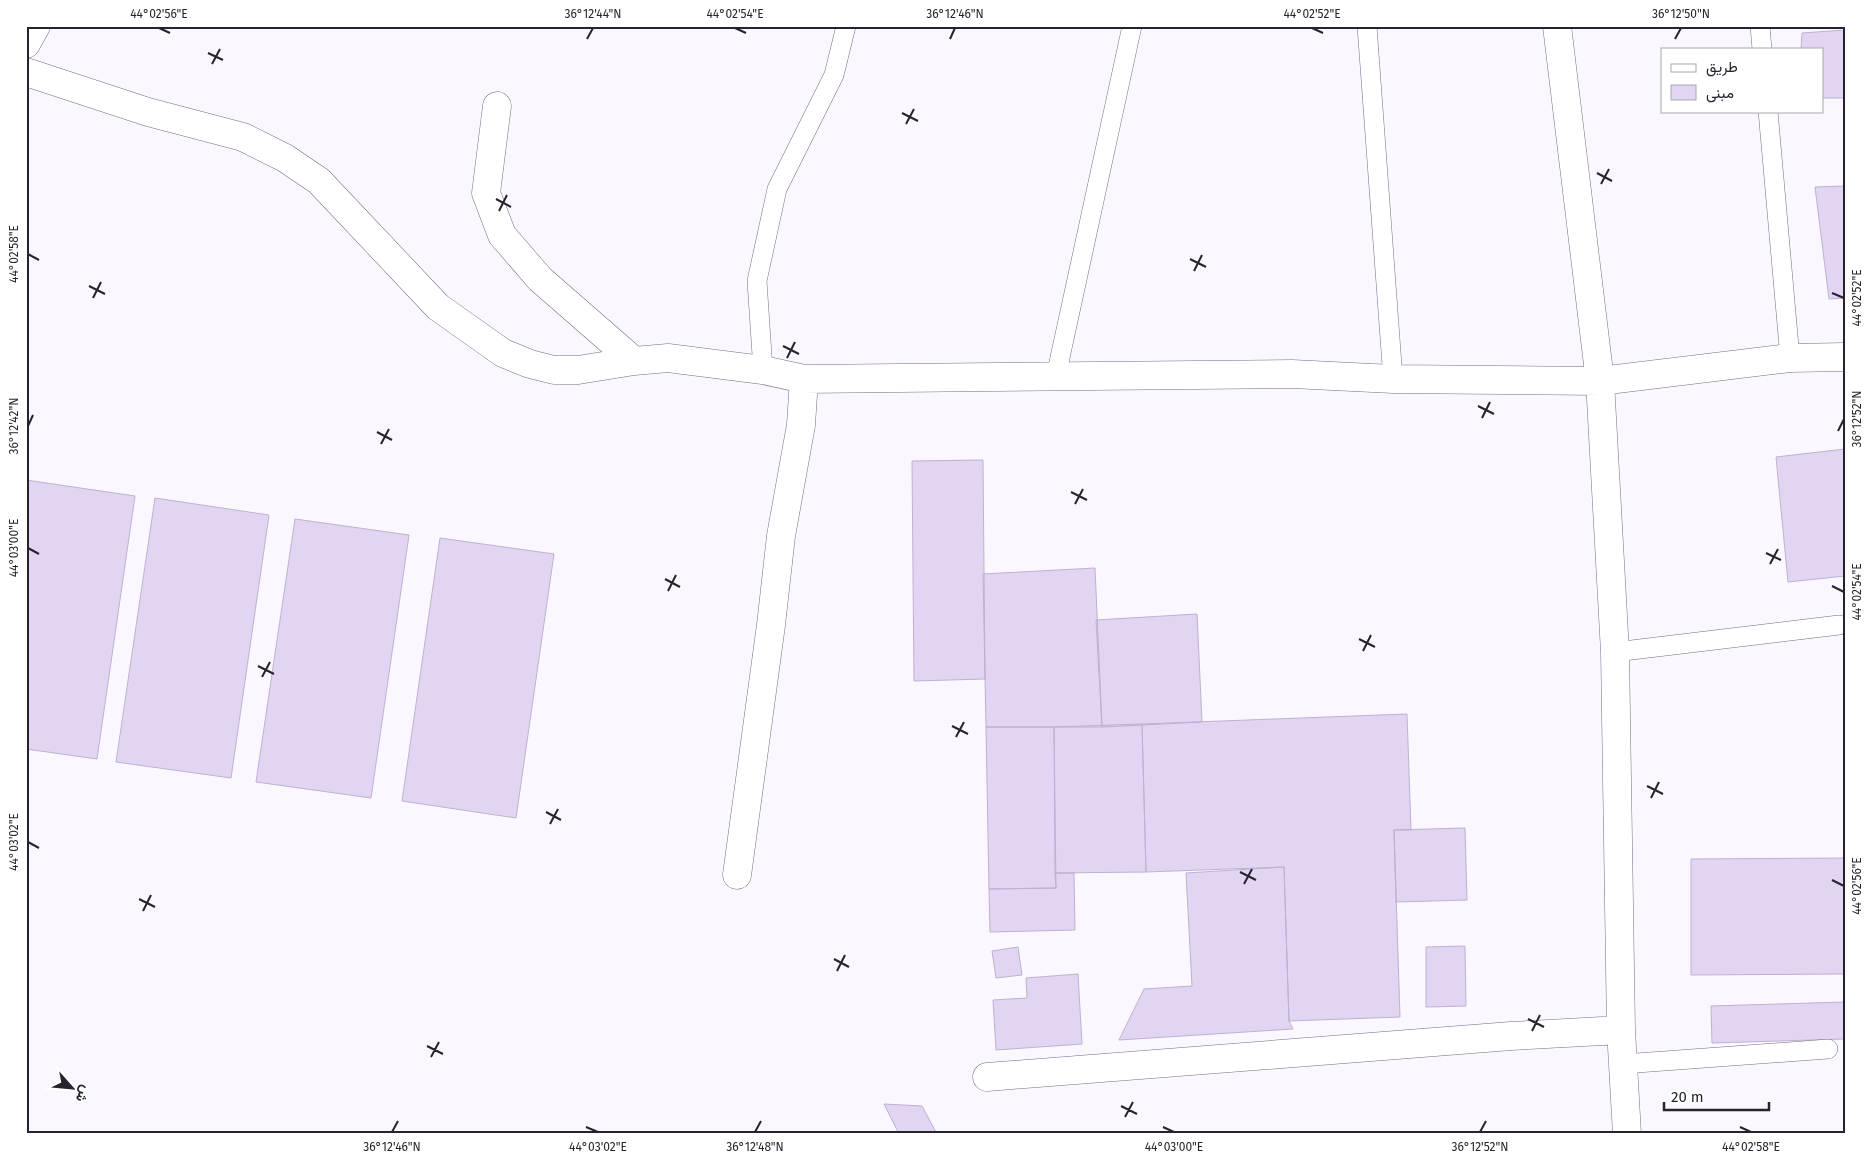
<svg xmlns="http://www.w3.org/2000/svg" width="1871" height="1160" font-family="'Fira Sans',Vazirmatn,sans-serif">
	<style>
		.building { fill: #e2d5f4; stroke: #beb1d0 }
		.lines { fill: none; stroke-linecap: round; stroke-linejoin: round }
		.lane-casing { stroke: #776b87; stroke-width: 20 }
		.street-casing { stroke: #776b87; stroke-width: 29 }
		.secondary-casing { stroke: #776b87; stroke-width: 29 }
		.lane { stroke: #fff; stroke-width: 19 }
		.street { stroke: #fff; stroke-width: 28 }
		.secondary { stroke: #fff; stroke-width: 28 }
		.ticks { fill: none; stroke: #28222e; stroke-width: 2 }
		.neatline { fill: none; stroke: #28222e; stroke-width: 2 }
		.ticks-label { font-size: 12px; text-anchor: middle; fill: #28222e }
	</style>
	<rect width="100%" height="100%" fill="#faf7fe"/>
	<path class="building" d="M 1845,30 L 1845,98 L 1822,98 L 1822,49 L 1801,49 L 1802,33 Z
		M 1845,186 L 1845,298 L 1829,299 L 1815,187 Z
		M 1845,449 L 1845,576 L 1788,582 L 1776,457 Z
		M 983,460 L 985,679 L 914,681 L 912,461 Z
		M 26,480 L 135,496 L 97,759 L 26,749 Z
		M 155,498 L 269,515 L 231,778 L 116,762 Z
		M 295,519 L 409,535 L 371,798 L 256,782 Z
		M 440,538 L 554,554 L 516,818 L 402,801 Z
		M 1095,568 L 1102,727 L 986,727 L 983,574 Z
		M 1197,614 L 1202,722 L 1102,727 L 1096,620 Z
		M 1407,714 L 1411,830 L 1394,830 L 1400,1017 L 1289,1021 L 1284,867 L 1146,872 L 1142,724 Z
		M 1142,724 L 1146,872 L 1055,873 L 1054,727 Z
		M 986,727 L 1054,727 L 1056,888 L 989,889 Z
		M 1465,828 L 1467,900 L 1396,902 L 1394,830 Z
		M 1845,858 L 1845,974 L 1691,975 L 1691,859 Z
		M 1284,867 L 1289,1021 L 1293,1029 L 1119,1040 L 1144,989 L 1192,986 L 1186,873 Z
		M 1055,873 L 1074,873 L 1075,930 L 990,932 L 989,889 L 1056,888 Z
		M 1465,946 L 1466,1006 L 1426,1007 L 1426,947 Z
		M 1018,947 L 1022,975 L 996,978 L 992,951 Z
		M 1078,974 L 1082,1044 L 996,1050 L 993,1000 L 1027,998 L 1026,978 Z
		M 1845,1002 L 1845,1039 L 1712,1043 L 1711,1006 Z
		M 884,1104 L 922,1106 L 937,1134 L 899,1134 Z
		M 1829,1132 L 1845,1132 L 1845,1134 L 1829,1134 Z"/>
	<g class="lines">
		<g class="lane-casing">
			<path id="lane" d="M 1367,26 L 1393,379
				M 1760,26 L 1762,49
				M 1768,111 L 1790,358
				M 763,370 L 757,281 L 777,189 L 834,75 L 846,26
				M 1056,376 L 1132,26
				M 1615,652 L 1839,625
				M 1623,1064 L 1828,1049"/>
		</g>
		<g class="street-casing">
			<path id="street" d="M 1557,26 L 1600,381 L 1615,652 L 1621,1030 L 1627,1134
				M 26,72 L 148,112 L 243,137 L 285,158 L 319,181 L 438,307 L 503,353 L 530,364 L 554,370 L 578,370 L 634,361 L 668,358 L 763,370 L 804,379 L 1292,374 L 1393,379 L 1600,381 L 1790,358 L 1845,357
				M 497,106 L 486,193 L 502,235 L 540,279 L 634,361
				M 737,875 L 771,625 L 781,536 L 801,425 L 804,379
				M 987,1077 L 1511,1036 L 1621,1030"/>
		</g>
		<g class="secondary-casing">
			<path id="secondary" d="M 26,44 L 36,26"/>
		</g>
		<use href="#lane" class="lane"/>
		<use href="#street" class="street"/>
		<use href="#secondary" class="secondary"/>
	</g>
	<path class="ticks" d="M 159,28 L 170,33M 735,28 L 746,33M 1312,28 L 1323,33M 587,39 L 593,28M 950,39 L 955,28M 1675,39 L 1681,28M 208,53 L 223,60M 212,64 L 220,49M 902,113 L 918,121M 906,124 L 914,109M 1597,173 L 1612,181M 1601,184 L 1609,169M 496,199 L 511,207M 499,211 L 507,195M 28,254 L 39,260M 1190,259 L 1206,267M 1194,271 L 1202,255M 89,286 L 105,294M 1832,293 L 1844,298M 93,298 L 101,282M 783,346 L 799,354M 787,358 L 795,342M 1478,406 L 1494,414M 1482,418 L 1490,402M 28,426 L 33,415M 1838,431 L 1844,419M 377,432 L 392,440M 381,444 L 389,429M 1071,492 L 1087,500M 1075,504 L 1083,489M 28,548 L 39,554M 1766,553 L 1781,560M 1770,564 L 1778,549M 665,579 L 680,587M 1832,586 L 1844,592M 668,591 L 676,575M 1359,639 L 1375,647M 1363,651 L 1371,635M 258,666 L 274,674M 262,677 L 270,662M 952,726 L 968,734M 956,737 L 964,722M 1647,786 L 1663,794M 1651,798 L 1659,782M 546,812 L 561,820M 550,824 L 558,809M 28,842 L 39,848M 1240,872 L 1256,880M 1832,880 L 1844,886M 1244,884 L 1252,869M 139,899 L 155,907M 143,911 L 151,895M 834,959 L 849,967M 837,971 L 845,955M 1528,1019 L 1544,1027M 1532,1031 L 1540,1015M 427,1046 L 443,1054M 431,1057 L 439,1042M 1121,1106 L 1137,1114M 1125,1117 L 1133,1102M 586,1127 L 598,1132M 1163,1127 L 1174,1132M 1740,1127 L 1751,1132M 392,1132 L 398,1121M 755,1132 L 761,1121M 1480,1132 L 1486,1121"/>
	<rect width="1871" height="1160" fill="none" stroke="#ffffff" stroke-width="55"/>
	<rect x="1661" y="48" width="162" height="65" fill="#ffffff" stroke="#a9a7ab"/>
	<rect x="1671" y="64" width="25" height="8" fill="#ffffff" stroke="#a9a7ab"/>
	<text x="1706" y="72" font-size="15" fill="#28222e">طريق</text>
	<rect x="1671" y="85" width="25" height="15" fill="#e2d5f4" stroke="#a9a7ab"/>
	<text x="1706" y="98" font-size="15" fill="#28222e">مبنى</text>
	<g transform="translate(72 1088) rotate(117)" stroke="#ffffff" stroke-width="4" paint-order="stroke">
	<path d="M0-4L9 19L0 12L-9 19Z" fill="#28222e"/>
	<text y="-8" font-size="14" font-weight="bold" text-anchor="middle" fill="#28222e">ش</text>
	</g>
	<path d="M1664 1102v8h105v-8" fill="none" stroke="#28222e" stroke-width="2.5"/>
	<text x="1671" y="1102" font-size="15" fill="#28222e" stroke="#ffffff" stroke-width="4" paint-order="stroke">20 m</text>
	<rect x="28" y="28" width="1816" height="1104" class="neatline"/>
	<g class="ticks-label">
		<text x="159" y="18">44°02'56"E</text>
		<text x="593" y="18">36°12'44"N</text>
		<text x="735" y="18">44°02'54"E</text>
		<text x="955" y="18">36°12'46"N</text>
		<text x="1312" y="18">44°02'52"E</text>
		<text x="1681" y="18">36°12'50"N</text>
		<text transform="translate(14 254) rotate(-90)" y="4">44°02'58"E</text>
		<text transform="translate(1857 298) rotate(-90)" y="4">44°02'52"E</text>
		<text transform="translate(1857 419) rotate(-90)" y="4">36°12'52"N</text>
		<text transform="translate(14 426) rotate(-90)" y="4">36°12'42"N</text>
		<text transform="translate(14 548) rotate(-90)" y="4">44°03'00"E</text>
		<text transform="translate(1857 592) rotate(-90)" y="4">44°02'54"E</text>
		<text transform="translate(14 842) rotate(-90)" y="4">44°03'02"E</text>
		<text transform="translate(1857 886) rotate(-90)" y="4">44°02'56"E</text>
		<text x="392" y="1151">36°12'46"N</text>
		<text x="598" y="1151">44°03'02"E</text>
		<text x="755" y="1151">36°12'48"N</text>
		<text x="1174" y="1151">44°03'00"E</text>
		<text x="1480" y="1151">36°12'52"N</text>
		<text x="1751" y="1151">44°02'58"E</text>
	</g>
</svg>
